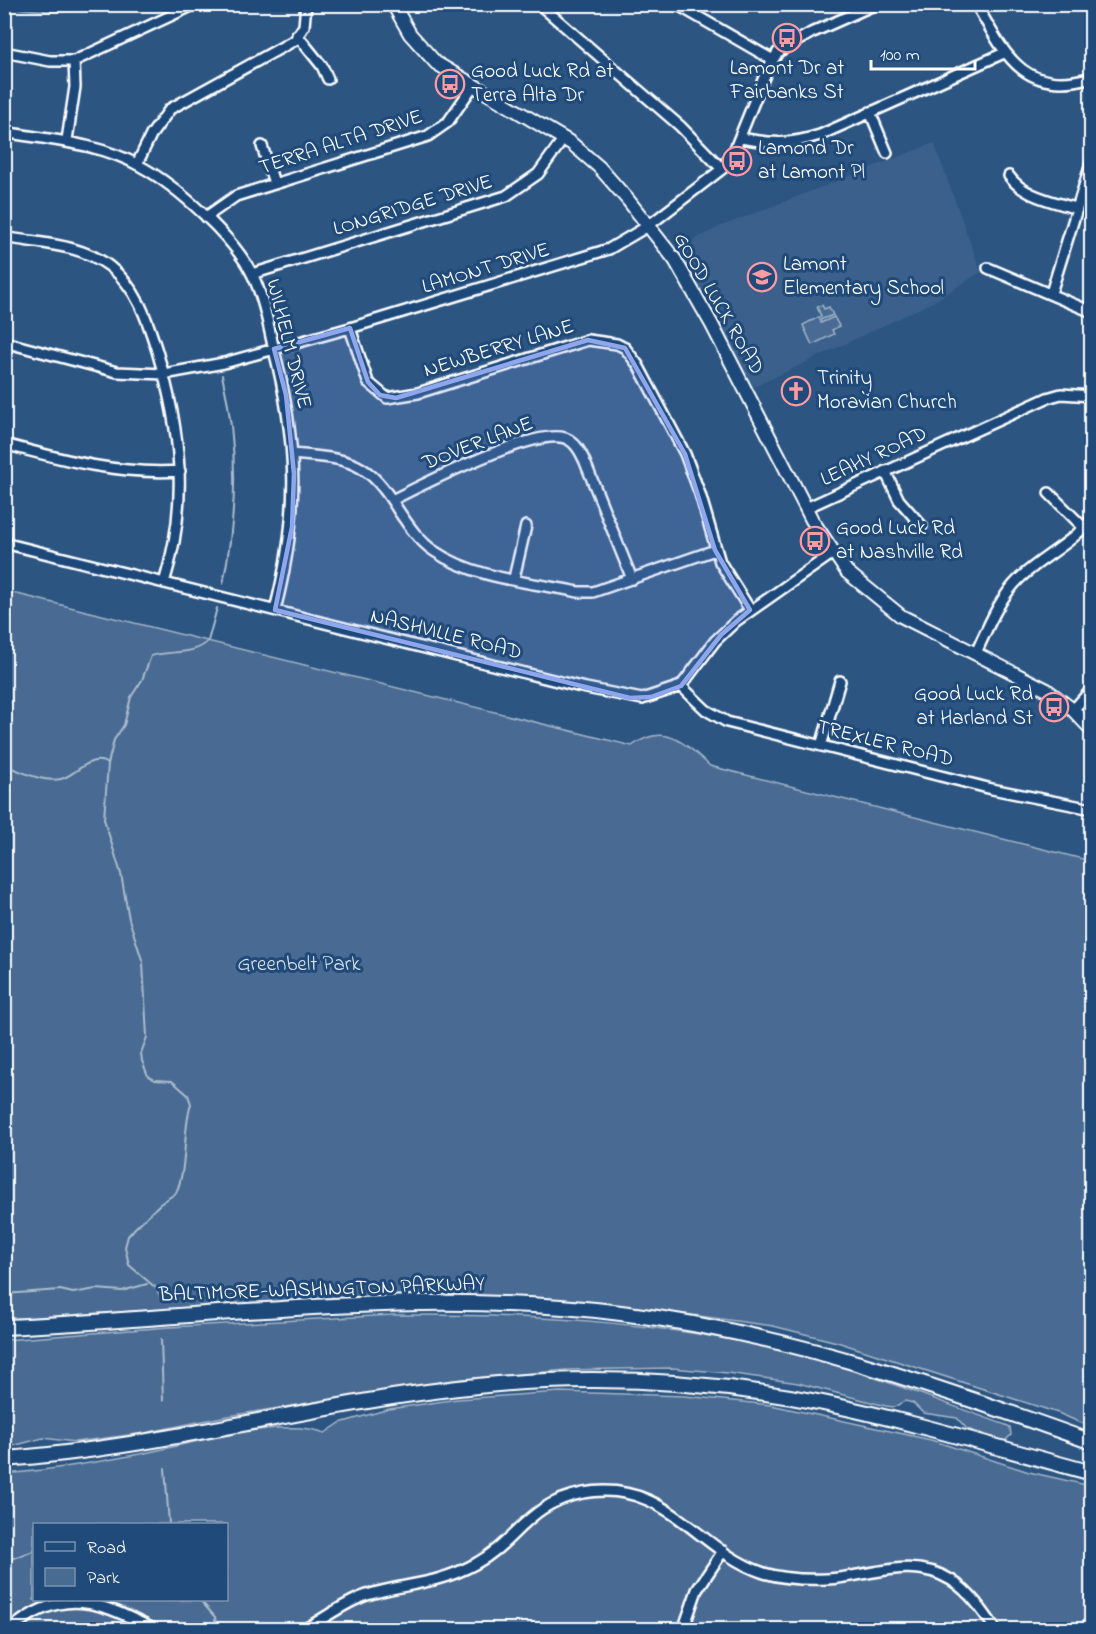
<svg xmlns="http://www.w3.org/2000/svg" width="1096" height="1634" font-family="'Indie Flower',sans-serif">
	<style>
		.built { fill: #3b618b }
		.green { fill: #486b92; stroke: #a4b5c8; stroke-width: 1.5; fill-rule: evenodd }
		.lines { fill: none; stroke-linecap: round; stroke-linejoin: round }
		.stream { stroke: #acbcce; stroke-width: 2 }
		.minor-casing { stroke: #fff; stroke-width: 14 }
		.major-casing { stroke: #fff; stroke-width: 16 }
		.highway-casing { stroke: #fff; stroke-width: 18 }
		.minor { stroke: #1f4a7a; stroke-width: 9 }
		.major { stroke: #1f4a7a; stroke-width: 12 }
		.highway { stroke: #1f4a7a; stroke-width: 14 }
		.marked { fill: #8ea6ec; fill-opacity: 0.2; stroke: #8ea6ec; stroke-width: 4.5; stroke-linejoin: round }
		.labels { text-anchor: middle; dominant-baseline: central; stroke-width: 6; stroke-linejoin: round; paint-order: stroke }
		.poi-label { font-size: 21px; fill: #fff; stroke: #1f4a7a; text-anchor: start }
		.street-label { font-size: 21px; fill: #fff; stroke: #1f4a7a }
		.park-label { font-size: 21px; fill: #dae1e9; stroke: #1f4a7a }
	</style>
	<rect width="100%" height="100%" fill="#2c5582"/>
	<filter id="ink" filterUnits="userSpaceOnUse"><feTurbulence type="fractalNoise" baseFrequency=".0167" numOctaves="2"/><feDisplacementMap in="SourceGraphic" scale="12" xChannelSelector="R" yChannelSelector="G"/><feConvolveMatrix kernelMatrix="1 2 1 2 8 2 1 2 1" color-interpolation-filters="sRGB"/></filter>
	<g filter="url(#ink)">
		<path class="built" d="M 934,143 L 981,272 L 933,302 L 754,387 L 678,248 L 719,227 Z"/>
		<path class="green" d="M 4,5 L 5,4 L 95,5 C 74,17 29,9 5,7 Z
			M 822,305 L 824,309 L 829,307 L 833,315 L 820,320 L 821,323 L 834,317 L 839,326 L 832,330 L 834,334 L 812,345 L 803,325 L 821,316 L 817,307 Z
			M 5,591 L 632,746 C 664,722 684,742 710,766 L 1091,861 L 1091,1427 L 1058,1413 L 837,1342 L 773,1326 L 596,1302 L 528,1297 L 347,1298 L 5,1319 Z
			M 393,1315 C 539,1314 685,1322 826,1362 C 887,1380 946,1404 1006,1425 L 1010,1427 L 1011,1435 L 1005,1441 L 967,1429 L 957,1418 L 923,1413 L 913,1403 L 905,1401 L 894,1407 L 886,1406 L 798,1383 L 728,1373 L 672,1368 L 566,1370 L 446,1381 L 222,1417 L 145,1433 L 75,1442 L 43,1438 L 5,1448 L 5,1340 L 169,1327 Z
			M 560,1392 L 685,1396 L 771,1405 L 931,1440 L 1029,1472 L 1091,1486 L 1091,1629 L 5,1630 L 5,1474 C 52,1470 99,1462 145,1453 C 191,1444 283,1416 325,1433 L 340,1423 L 389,1409 L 458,1399 ZM 34,1524 L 226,1524 L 226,1600 L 34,1600 Z"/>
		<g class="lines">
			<path class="stream" d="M 222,375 C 239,447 237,513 223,584
				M 108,764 L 114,740 L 124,725 L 131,697 L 142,680 L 151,656 C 169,650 193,656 208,641 L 217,608
				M 4,765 C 21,771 42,783 61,779 C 75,776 91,752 108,764 L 104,819 L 121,874 L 129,919 L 143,963 L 147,1037 L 141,1053 L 142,1061 L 148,1076 L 155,1080 L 172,1081 L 188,1095 L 191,1104 C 182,1133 188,1166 176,1193 L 160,1204 L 135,1228 L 128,1236 L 125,1247 L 129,1265 L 156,1288 L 161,1297
				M 4,1294 L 60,1290 L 73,1293 L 96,1289 L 122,1291 L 147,1284
				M 161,1339 L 163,1401
				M 165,1468 L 169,1524
				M 4,1561 L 34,1551
				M 200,1600 L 215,1617 L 216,1630"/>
			<g class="minor-casing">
				<path id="minor" d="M 539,4 L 680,126 L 722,169
					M 676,4 L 773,60
					M 976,4 C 1005,55 1024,97 1092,77
					M 297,35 L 322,66 L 328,79
					M 4,52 L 50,61 L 74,61 L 196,4
					M 870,112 L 887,153
					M 4,132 C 50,140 99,143 140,166 C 177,186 235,238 253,276 C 263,297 268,323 273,346 C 298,442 300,513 275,610
					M 741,138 C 773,144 788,145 820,135 L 1004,53
					M 67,140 L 75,87 L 74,61
					M 262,146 L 274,183
					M 137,164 L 151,135 L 170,109 L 295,40 L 304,26 L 306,4
					M 1009,176 C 1024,197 1054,201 1077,209
					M 206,217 L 236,196 L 428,136 L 448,122 L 473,86
					M 4,237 C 40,244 78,243 109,266 C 137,287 147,319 157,351 C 181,431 189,502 164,583
					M 988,268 L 1092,312
					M 252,274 L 506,196 L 538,174 L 564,138
					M 1051,293 L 1092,160
					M 350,328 L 368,382 L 387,398 L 418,393 L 588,340 L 617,344 L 625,348 L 638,365 L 685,454 L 700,494 L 720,562 L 750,610
					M 4,342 L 117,372 L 164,374 L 224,363 L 350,328 L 609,249 L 648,226 L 722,169 L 734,151 L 767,70 L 778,52 L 811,33 L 876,4
					M 4,444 C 64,460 118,475 180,471
					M 292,454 C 349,459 367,459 398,510 C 408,525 419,541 434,551 C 475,579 531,582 578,592 L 593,592 L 715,550
					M 885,471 L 899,500 L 922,526
					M 1049,493 L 1084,528
					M 392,500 C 424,484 533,428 565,438 C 576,442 581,453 585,462 L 632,579
					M 806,508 L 1047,398 L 1061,394 L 1092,396
					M 4,543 L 581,687 L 642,699 L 681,686 L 715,641 L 736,621 L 833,553
					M 514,578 L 526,526
					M 976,653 C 988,627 999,598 1020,578 C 1043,556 1072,544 1092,518
					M 681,686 L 706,710 L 727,722 L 992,789 L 1092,809
					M 1073,710 L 1092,689
					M 821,746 L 840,681
					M 10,1630 C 62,1585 101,1602 155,1630
					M 303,1630 C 324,1619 345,1602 367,1595 C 407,1583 436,1585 475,1564 C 518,1541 526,1504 583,1493 C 667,1478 697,1551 764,1573 C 784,1579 807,1580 827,1579 C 869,1577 911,1555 951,1580 C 970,1592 983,1611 996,1630
					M 683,1630 L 697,1590 L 723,1551"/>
			</g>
			<g class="major-casing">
				<path id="major" d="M 393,4 L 410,34 L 436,63 L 571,143 L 599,167 L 628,200 L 675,260 L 712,325 L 812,520 L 847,572 L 901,616 L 1047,690 L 1073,710 L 1092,730"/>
			</g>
			<g class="highway-casing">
				<path id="highway" d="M 4,1327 C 209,1318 416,1287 621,1313 C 786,1333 936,1386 1092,1442
					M 4,1459 C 171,1447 332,1398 498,1384 C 605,1375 717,1382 823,1403 C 914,1422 1002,1449 1092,1473"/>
			</g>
			<use href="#minor" class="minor"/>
			<use href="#major" class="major"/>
			<use href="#highway" class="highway"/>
		</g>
	</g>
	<path class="marked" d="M 350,328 L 368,382 L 380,395 L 396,398 L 588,340 L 625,348 L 685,454 L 715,550 L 750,610 L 721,635 L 681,686 L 651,697 L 630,698 L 275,610 L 292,527 L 294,474 L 286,395 L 274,349 Z"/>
	<defs>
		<g id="bus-ring" transform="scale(1.5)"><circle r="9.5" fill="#1f4a7a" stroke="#ff9aa2" stroke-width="1.5"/><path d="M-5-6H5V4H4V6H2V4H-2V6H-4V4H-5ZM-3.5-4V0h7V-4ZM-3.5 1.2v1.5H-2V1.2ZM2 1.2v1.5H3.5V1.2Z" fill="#ff9aa2"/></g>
		<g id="school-ring" transform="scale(1.5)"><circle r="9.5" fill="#1f4a7a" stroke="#ff9aa2" stroke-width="1.5"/><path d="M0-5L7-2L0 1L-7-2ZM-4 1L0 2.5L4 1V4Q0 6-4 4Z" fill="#ff9aa2"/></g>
		<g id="church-ring" transform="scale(1.5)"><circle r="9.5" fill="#1f4a7a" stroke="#ff9aa2" stroke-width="1.5"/><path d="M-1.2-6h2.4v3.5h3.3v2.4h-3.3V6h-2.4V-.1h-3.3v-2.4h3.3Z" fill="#ff9aa2"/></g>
	</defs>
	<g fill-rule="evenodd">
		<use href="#bus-ring" x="787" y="38"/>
		<use href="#bus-ring" x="450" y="84"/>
		<use href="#bus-ring" x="737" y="161"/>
		<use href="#school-ring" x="762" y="277"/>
		<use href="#church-ring" x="796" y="391"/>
		<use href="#bus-ring" x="815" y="541"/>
		<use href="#bus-ring" x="1054" y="707"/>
	</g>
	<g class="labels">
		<g class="poi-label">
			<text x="787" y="69" text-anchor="middle">Lamont Dr at<tspan x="787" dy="24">Fairbanks St</tspan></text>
			<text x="471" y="72">Good Luck Rd at<tspan x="471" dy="24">Terra Alta Dr</tspan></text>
			<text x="758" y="149">Lamond Dr<tspan x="758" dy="24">at Lamont Pl</tspan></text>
			<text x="783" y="265">Lamont<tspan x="783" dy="24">Elementary School</tspan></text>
			<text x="817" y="379">Trinity<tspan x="817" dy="24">Moravian Church</tspan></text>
			<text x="836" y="529">Good Luck Rd<tspan x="836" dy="24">at Nashville Rd</tspan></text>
			<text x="1033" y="695" text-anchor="end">Good Luck Rd<tspan x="1033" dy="24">at Harland St</tspan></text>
		</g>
		<g class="street-label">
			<text transform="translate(341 143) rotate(-18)">TERRA ALTA DRIVE</text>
			<text transform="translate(413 206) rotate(-17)">LONGRIDGE DRIVE</text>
			<text transform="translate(486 269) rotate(-17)">LAMONT DRIVE</text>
			<text transform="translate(718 304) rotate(60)">GOOD LUCK ROAD</text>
			<text transform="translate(288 344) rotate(76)">WILHELM DRIVE</text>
			<text transform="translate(499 349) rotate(-17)">NEWBERRY LANE</text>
			<text transform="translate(478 444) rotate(-21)">DOVER LANE</text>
			<text transform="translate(874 457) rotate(-25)">LEAHY ROAD</text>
			<text transform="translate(446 635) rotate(14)">NASHVILLE ROAD</text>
			<text transform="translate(885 744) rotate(14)">TREXLER ROAD</text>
			<text transform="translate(322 1290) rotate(-2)">BALTIMORE-WASHINGTON PARKWAY</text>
		</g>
		<g class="park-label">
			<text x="299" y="965">Greenbelt Park</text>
		</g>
	</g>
	<rect width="1096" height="1634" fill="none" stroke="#1f4a7a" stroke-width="24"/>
	<rect x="12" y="12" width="1072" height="1610" fill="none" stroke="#fff" stroke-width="2" filter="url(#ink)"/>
	<rect x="33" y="1523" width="195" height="78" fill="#1f4a7a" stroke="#7992af" stroke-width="1.5"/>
	<rect x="45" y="1542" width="30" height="9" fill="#1f4a7a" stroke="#7992af" stroke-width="1.5"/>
	<text x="87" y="1553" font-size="18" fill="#ffffff">Road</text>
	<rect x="45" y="1568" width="30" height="18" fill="#486b92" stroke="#7992af" stroke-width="1.5"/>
	<text x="87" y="1583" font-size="18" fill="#ffffff">Park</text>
	<path d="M871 60v9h104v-9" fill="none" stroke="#ffffff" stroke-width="3"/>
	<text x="880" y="60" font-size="18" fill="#ffffff" stroke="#1f4a7a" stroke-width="4.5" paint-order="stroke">100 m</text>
</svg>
